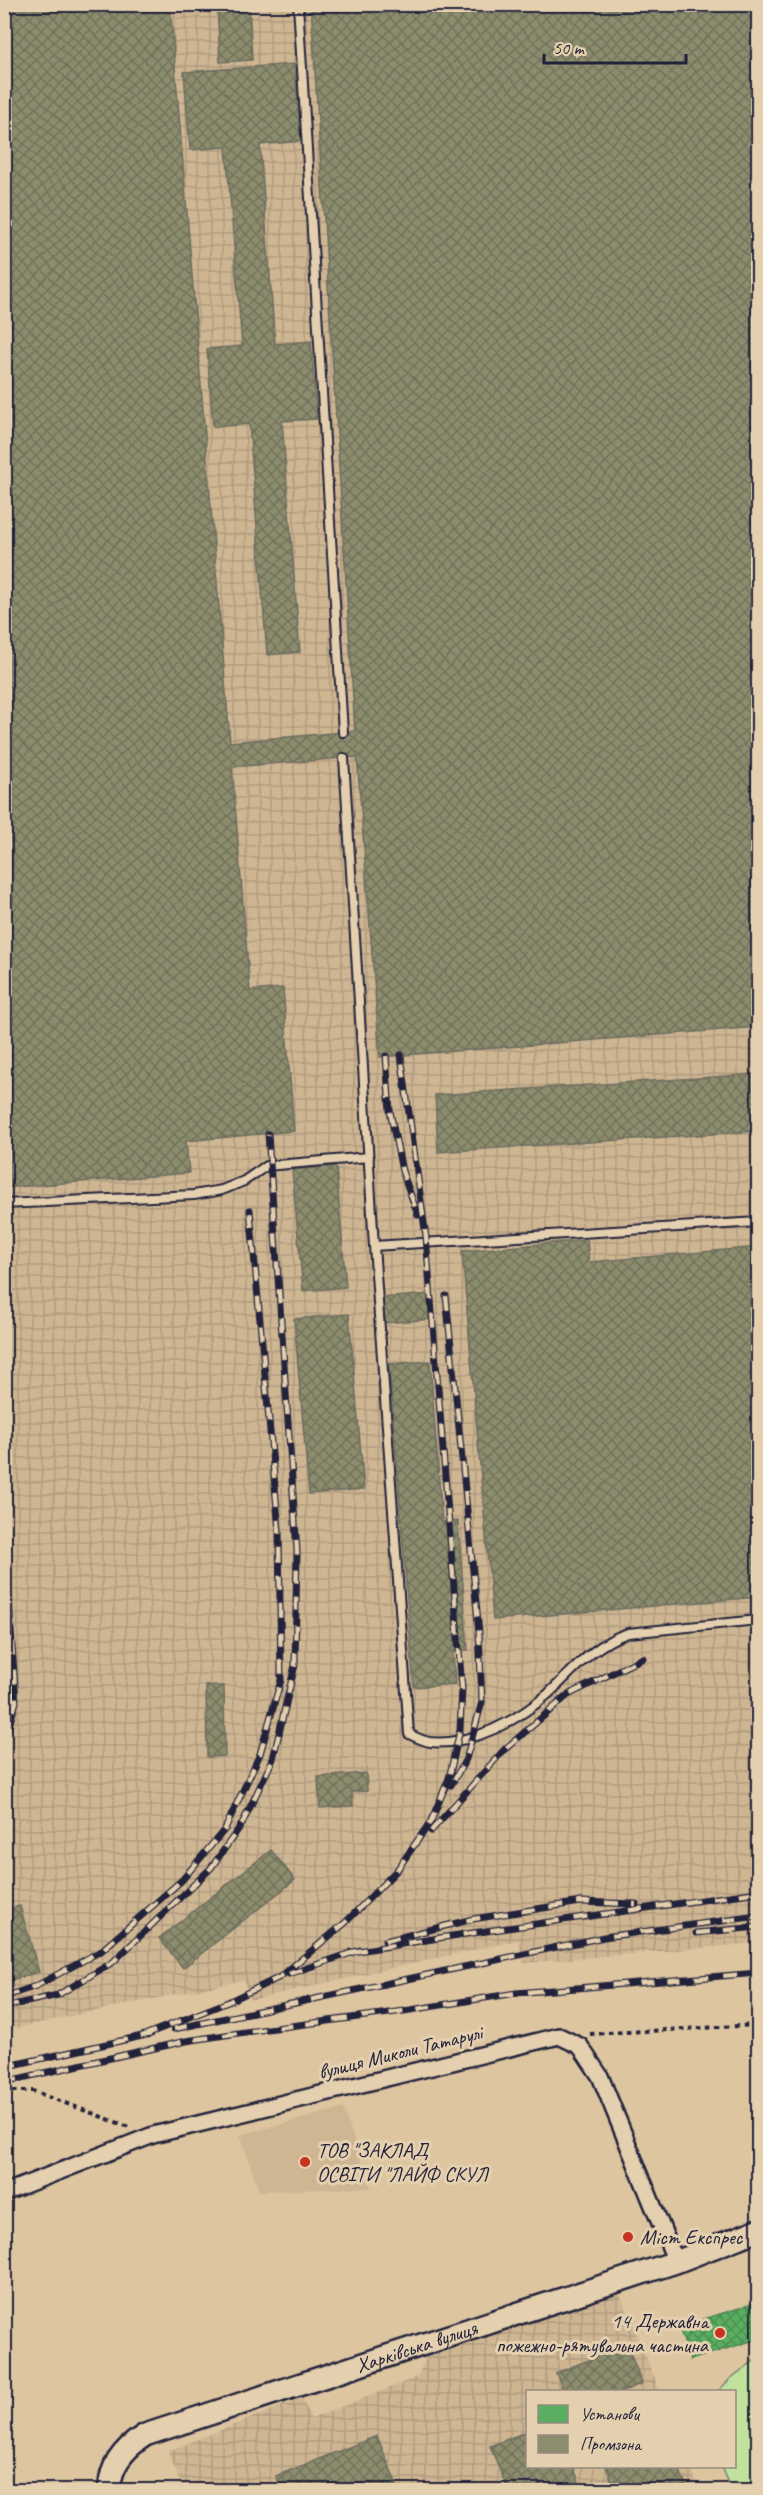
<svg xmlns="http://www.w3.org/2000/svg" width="763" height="2495" font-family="Caveat,sans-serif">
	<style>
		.built { fill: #cfb692 }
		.industrial { fill: url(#industrial-grid) }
		.garden { fill: #c0e29c; stroke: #71826c; stroke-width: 1.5 }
		.public { fill: url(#public-cross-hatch); stroke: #498456; stroke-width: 1.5 }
		.industry { fill: url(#industry-cross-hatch); stroke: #6c6c5f; stroke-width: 1.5 }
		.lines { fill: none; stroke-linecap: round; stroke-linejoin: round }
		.lane-casing { stroke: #22223b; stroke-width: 12 }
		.street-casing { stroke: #22223b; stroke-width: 20 }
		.secondary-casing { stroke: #22223b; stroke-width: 26 }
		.path { stroke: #22223b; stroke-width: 4; stroke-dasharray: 4.5 4.5; stroke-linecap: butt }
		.lane { stroke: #e4d0ae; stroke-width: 8 }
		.street { stroke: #e4d0ae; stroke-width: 15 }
		.secondary { stroke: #e4d0ae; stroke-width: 21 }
		.rail-casing { stroke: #22223b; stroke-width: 7 }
		.rail { stroke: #e4d0ae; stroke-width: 4.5; stroke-dasharray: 14; stroke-linecap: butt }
		.poi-dot { fill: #c8321e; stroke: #e4d0ae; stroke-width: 2 }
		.labels { text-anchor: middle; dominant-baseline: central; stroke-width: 6; stroke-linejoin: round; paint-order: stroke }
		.street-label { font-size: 21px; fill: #22223b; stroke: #e4d0ae }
		.poi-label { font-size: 21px; fill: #22223b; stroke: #e4d0ae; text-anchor: start }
	</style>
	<defs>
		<pattern id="industrial-grid" width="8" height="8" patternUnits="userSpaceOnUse" patternTransform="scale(1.5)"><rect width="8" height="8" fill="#cfb692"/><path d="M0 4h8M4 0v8" fill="none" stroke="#b19c7f"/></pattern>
		<pattern id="public-cross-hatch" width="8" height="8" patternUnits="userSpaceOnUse" patternTransform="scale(1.5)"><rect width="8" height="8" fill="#5aae61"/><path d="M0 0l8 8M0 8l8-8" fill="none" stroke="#4a8d51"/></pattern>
		<pattern id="industry-cross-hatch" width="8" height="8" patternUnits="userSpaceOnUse" patternTransform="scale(1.5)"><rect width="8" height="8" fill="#8c8c6e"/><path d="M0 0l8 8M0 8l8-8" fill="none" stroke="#72725c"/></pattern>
	</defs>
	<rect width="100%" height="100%" fill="#ddc5a0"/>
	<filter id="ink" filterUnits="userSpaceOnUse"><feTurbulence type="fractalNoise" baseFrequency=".0167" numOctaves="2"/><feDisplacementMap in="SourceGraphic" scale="12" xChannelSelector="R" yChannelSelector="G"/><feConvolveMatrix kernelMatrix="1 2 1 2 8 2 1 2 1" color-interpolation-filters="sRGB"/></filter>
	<g filter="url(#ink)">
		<path class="built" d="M 343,2108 L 371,2188 L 259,2191 L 240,2135 Z"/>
		<path class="industrial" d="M 5,5 L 758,5 L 758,1943 L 524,1963 L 518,1940 L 250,2000 L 244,1980 L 5,2030 Z
			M 620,2294 L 660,2391 L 528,2392 L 528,2466 L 690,2467 L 700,2490 L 183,2490 L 168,2451 L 302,2398 L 311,2419 L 417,2377 L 427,2356 Z"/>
		<path class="garden" d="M 758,2358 L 758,2490 L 731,2490 L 721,2467 L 734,2466 L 734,2392 L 718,2391 L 731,2378 Z"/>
		<path class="public" d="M 758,2302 L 758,2339 L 690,2360 L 679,2327 Z"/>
		<path class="industry" d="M 4,4 L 170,4 L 230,742 L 355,731 L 311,4 L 758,4 L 758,1027 L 380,1057 L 357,757 L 232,767 L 250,991 L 283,988 L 294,1131 L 186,1141 L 189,1173 L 4,1188 Z
			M 217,4 L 249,4 L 252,60 L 220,62 Z
			M 295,64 L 301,141 L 260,145 L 275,344 L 311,341 L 317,419 L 282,421 L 300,652 L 267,655 L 249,424 L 213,427 L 207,349 L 242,346 L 226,147 L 190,150 L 184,72 Z
			M 758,1074 L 758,1131 L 438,1152 L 435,1095 Z
			M 336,1166 L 346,1287 L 303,1291 L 292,1170 Z
			M 587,1240 L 589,1262 L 758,1247 L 758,1597 L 493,1620 L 462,1251 Z
			M 431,1294 L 433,1319 L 383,1323 L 381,1298 Z
			M 349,1314 L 364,1489 L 309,1494 L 294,1319 Z
			M 430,1361 L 442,1522 L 458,1521 L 468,1650 L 453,1651 L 455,1684 L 414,1687 L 389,1364 Z
			M 206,1686 L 224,1686 L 225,1756 L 207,1757 Z
			M 366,1773 L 367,1791 L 352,1792 L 353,1806 L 320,1808 L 318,1777 Z
			M 271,1850 L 295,1880 L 183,1968 L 159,1938 Z
			M 20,1906 L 39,1972 L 4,1982 L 4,1910 Z
			M 627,2345 L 642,2383 L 622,2392 L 564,2392 L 556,2373 Z
			M 528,2431 L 528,2466 L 573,2466 L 582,2490 L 508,2490 L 490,2446 Z
			M 377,2436 L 399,2490 L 282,2490 L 276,2476 Z
			M 606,2466 L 678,2466 L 688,2490 L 615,2490 Z"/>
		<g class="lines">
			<g class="lane-casing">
				<path id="lane" d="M 298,4 L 343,732
					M 344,758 L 374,1246 L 409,1734 C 415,1737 423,1741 430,1742 C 472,1746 518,1720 548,1694 C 574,1670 594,1644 628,1633 L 758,1620
					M 4,1204 L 194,1195 L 222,1190 L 244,1181 L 266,1166 L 369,1157
					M 374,1246 L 758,1222"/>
			</g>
			<g class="street-casing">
				<path id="street" d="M 4,2193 L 153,2135 L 559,2036 L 580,2046 L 600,2076 L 676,2262"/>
			</g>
			<g class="secondary-casing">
				<g id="secondary">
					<path id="s1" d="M 110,2490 C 109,2465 125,2448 145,2435 L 676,2262 L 758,2230"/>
				</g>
			</g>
			<path class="path" d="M 590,2034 L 758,2025
				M 4,2091 L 33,2091 L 129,2127"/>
			<use href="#lane" class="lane"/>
			<use href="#street" class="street"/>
			<use href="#secondary" class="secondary"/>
			<g class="rail-casing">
				<path id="rail" d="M 386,1056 L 390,1111 L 402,1171 L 418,1215
					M 446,1296 L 479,1632 L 482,1702 L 466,1759 L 451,1785
					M 4,1530 L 16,1702 L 4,1742
					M 431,1831 L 504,1750 L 568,1695 L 643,1658
					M 696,1933 L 758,1927
					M 385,1941 L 473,1919 L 581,1902 L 636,1904
					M 352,1952 L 445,1937 L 758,1892
					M 289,1974 L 360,1950
					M 4,1997 L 36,1986 L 101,1951 L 182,1880 L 225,1829 L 260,1754 L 281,1680 L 279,1531 L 250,1210
					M 4,2007 L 58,1995 L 113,1962 L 211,1868 L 242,1824 L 273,1759 L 295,1665 L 297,1551 L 268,1134
					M 174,2029 L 604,1937 L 758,1916
					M 142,2036 L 228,2002 L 280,1977 L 345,1923 L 397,1870 L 431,1821 L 449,1778 L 460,1730 L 462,1688 L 426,1237 L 401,1055
					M 4,2067 L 151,2034
					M 4,2082 L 186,2041 L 245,2032 L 404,2011 L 516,1993 L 758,1973"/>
			</g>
			<use href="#rail" class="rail"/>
		</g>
	</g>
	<g class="poi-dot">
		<circle cx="305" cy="2162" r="6"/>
		<circle cx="628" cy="2237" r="6"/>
		<circle cx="720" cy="2333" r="6"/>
	</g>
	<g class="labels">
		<g class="street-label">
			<text transform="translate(400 2052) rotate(-14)">вулиця Миколи Татарулі</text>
			<text stroke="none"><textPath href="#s1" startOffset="354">Харківська вулиця</textPath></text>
		</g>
		<g class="poi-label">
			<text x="317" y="2150">ТОВ "ЗАКЛАД<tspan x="317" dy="24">ОСВІТИ "ЛАЙФ СКУЛ</tspan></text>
			<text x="640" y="2237">Міст Експрес</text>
			<text x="708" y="2321" text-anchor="end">14 Державна<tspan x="708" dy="24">пожежно-рятувальна частина</tspan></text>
		</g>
	</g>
	<rect width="763" height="2495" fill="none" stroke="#e4d0ae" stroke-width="24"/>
	<rect x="12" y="12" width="739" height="2471" fill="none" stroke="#22223b" stroke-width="2" filter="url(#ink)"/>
	<rect x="526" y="2390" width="210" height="78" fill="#e4d0ae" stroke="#968a80" stroke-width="1.5"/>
	<rect x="538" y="2405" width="30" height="18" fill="#5aae61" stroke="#968a80" stroke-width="1.5"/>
	<text x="580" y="2420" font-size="18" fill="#22223b">Установи</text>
	<rect x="538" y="2435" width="30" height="18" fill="#8c8c6e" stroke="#968a80" stroke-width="1.5"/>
	<text x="580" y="2450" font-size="18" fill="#22223b">Промзона</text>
	<path d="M544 54v9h142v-9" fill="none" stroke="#22223b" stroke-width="3"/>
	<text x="553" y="54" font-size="18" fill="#22223b" stroke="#e4d0ae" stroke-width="4.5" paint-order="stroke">50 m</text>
</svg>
